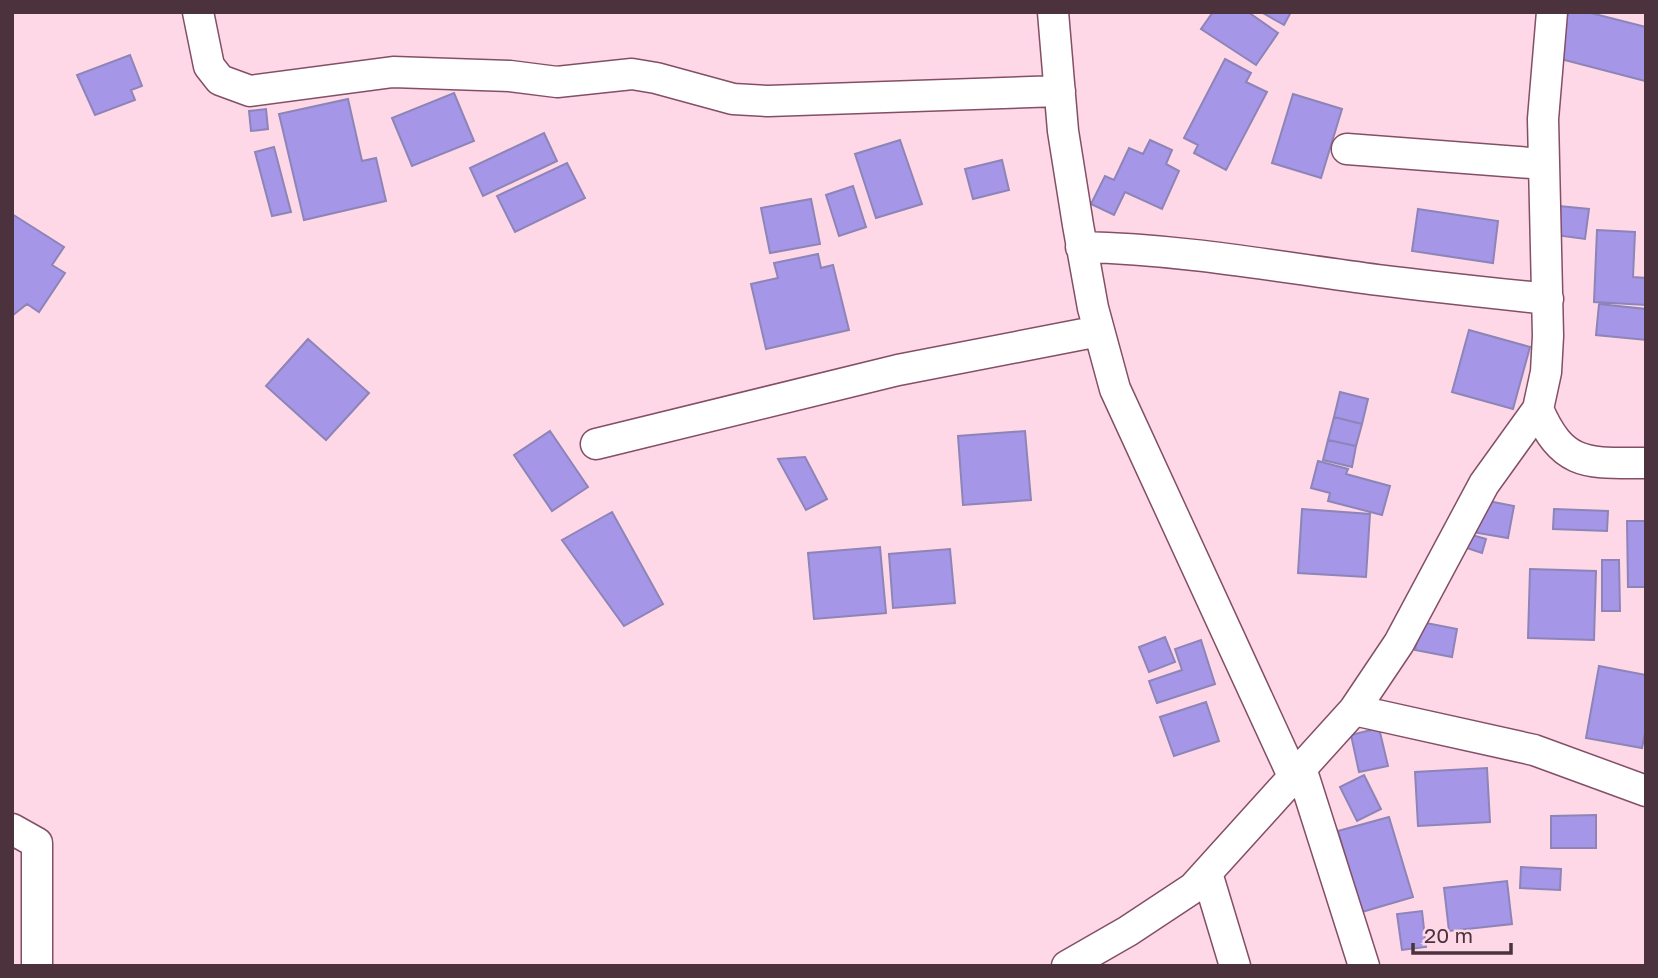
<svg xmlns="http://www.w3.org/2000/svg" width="1658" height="978" font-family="'Golos Text',sans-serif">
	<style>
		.building { fill: #a696e7; stroke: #8d84b8; stroke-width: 2 }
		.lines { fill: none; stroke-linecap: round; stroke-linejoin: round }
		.street-casing { stroke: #834f66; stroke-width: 33 }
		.street { stroke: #fff; stroke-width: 30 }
	</style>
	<rect width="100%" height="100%" fill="#fed8e7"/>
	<path class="building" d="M 1213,12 L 1248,12 L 1278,33 L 1256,65 L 1201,29 Z
		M 1261,12 L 1291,12 L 1284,25 Z
		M 1568,12 L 1587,12 L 1646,27 L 1645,81 L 1557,58 Z
		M 130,55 L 142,86 L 131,90 L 135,100 L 95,115 L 77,75 Z
		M 1225,59 L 1251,73 L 1246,82 L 1267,92 L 1226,170 L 1194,153 L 1198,145 L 1184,138 Z
		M 454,93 L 474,141 L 412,166 L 392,118 Z
		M 1293,94 L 1342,109 L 1321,178 L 1272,163 Z
		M 348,99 L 362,161 L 376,158 L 386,201 L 304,220 L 279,114 Z
		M 266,109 L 268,129 L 251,131 L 249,111 Z
		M 544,133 L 557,161 L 483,196 L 470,168 Z
		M 900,140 L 922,204 L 876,218 L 855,154 Z
		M 1150,140 L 1172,150 L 1166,164 L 1179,171 L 1162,209 L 1125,192 L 1114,215 L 1091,204 L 1105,176 L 1114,180 L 1129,148 L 1143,154 Z
		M 274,147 L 291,212 L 272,216 L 255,152 Z
		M 1002,160 L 1009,190 L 973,199 L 965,169 Z
		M 567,163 L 585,198 L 515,232 L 497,196 Z
		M 853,186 L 866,227 L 839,236 L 826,195 Z
		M 811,199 L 820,244 L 770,253 L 761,208 Z
		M 1559,206 L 1589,209 L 1585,239 L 1555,235 Z
		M 1418,209 L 1498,221 L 1493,263 L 1412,251 Z
		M 12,214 L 64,247 L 52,265 L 65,273 L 39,312 L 27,304 L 12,316 Z
		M 1597,230 L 1635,232 L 1633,277 L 1646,278 L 1646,305 L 1594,302 Z
		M 818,254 L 821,268 L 833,265 L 849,330 L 766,349 L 751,284 L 778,278 L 774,263 Z
		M 1599,304 L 1646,309 L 1646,340 L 1596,335 Z
		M 1469,330 L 1530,347 L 1513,409 L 1452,392 Z
		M 308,339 L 369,393 L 326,440 L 266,386 Z
		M 1340,392 L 1368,399 L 1362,424 L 1334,417 Z
		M 1334,417 L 1362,424 L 1356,446 L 1328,440 Z
		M 550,431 L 588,487 L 552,511 L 514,455 Z
		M 1025,431 L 1031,500 L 963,505 L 958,436 Z
		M 1328,440 L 1356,446 L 1352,467 L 1323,460 Z
		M 805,457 L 827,499 L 806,510 L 778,459 Z
		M 1318,461 L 1348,469 L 1346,474 L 1390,486 L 1382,515 L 1328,501 L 1330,493 L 1311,488 Z
		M 1478,499 L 1514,506 L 1508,538 L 1472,532 Z
		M 1302,509 L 1370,514 L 1366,577 L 1298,573 Z
		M 1554,509 L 1608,511 L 1607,531 L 1553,529 Z
		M 612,512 L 663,604 L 624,626 L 562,540 Z
		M 1627,521 L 1646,521 L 1646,587 L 1628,587 Z
		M 1465,533 L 1486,539 L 1482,553 L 1461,546 Z
		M 880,547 L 886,613 L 814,619 L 808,553 Z
		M 950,549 L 955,603 L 893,608 L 889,554 Z
		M 1602,560 L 1619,560 L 1620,611 L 1602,611 Z
		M 1530,569 L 1596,571 L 1594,640 L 1528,638 Z
		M 1421,622 L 1457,629 L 1452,657 L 1415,650 Z
		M 1165,637 L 1175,662 L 1149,672 L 1139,647 Z
		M 1201,640 L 1215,684 L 1157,703 L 1149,681 L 1182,670 L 1175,649 Z
		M 1599,666 L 1646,675 L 1646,729 L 1642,748 L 1586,738 Z
		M 1206,702 L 1219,741 L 1174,756 L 1160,717 Z
		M 1379,728 L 1388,766 L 1359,772 L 1351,735 Z
		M 1487,768 L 1490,822 L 1418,826 L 1415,772 Z
		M 1364,775 L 1381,809 L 1357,821 L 1340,787 Z
		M 1596,815 L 1596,848 L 1551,848 L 1551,816 Z
		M 1389,817 L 1413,897 L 1362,912 L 1338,831 Z
		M 1521,867 L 1561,869 L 1560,890 L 1520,888 Z
		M 1507,881 L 1512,924 L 1449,931 L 1444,888 Z
		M 1422,911 L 1426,947 L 1402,950 L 1397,914 Z"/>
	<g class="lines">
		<g class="street-casing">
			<path id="street" d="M 198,12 L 209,66 L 220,80 L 250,91 L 393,72 L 510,76 L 557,82 L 632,74 L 656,78 L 733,99 L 768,101 L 1060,91
				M 1053,12 L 1063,131 L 1078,225 L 1093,308 L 1115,389 L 1293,776
				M 1347,149 L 1544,164
				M 1081,247 C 1182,249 1279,267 1378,280 C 1435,287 1491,293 1548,299
				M 1538,409 C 1563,467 1587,463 1646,463
				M 596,444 L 898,370 L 1099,331
				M 1354,710 L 1534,750 L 1646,791
				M 1301,768 L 1364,966
				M 12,829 L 37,843 L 37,966
				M 1207,873 L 1235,966
				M 1067,966 L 1128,931 L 1193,888 L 1354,710 L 1399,643 L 1484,484 L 1538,409 L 1546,372 L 1548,336 L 1543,119 L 1552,12"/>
		</g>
		<use href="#street" class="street"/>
	</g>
	<rect width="1658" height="978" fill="none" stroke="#4b323d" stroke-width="28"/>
	<path d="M1413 943v10h98v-10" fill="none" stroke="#4b323d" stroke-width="3.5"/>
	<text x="1424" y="943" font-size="21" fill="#4b323d" stroke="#fed8e7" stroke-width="5" paint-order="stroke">20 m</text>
</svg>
